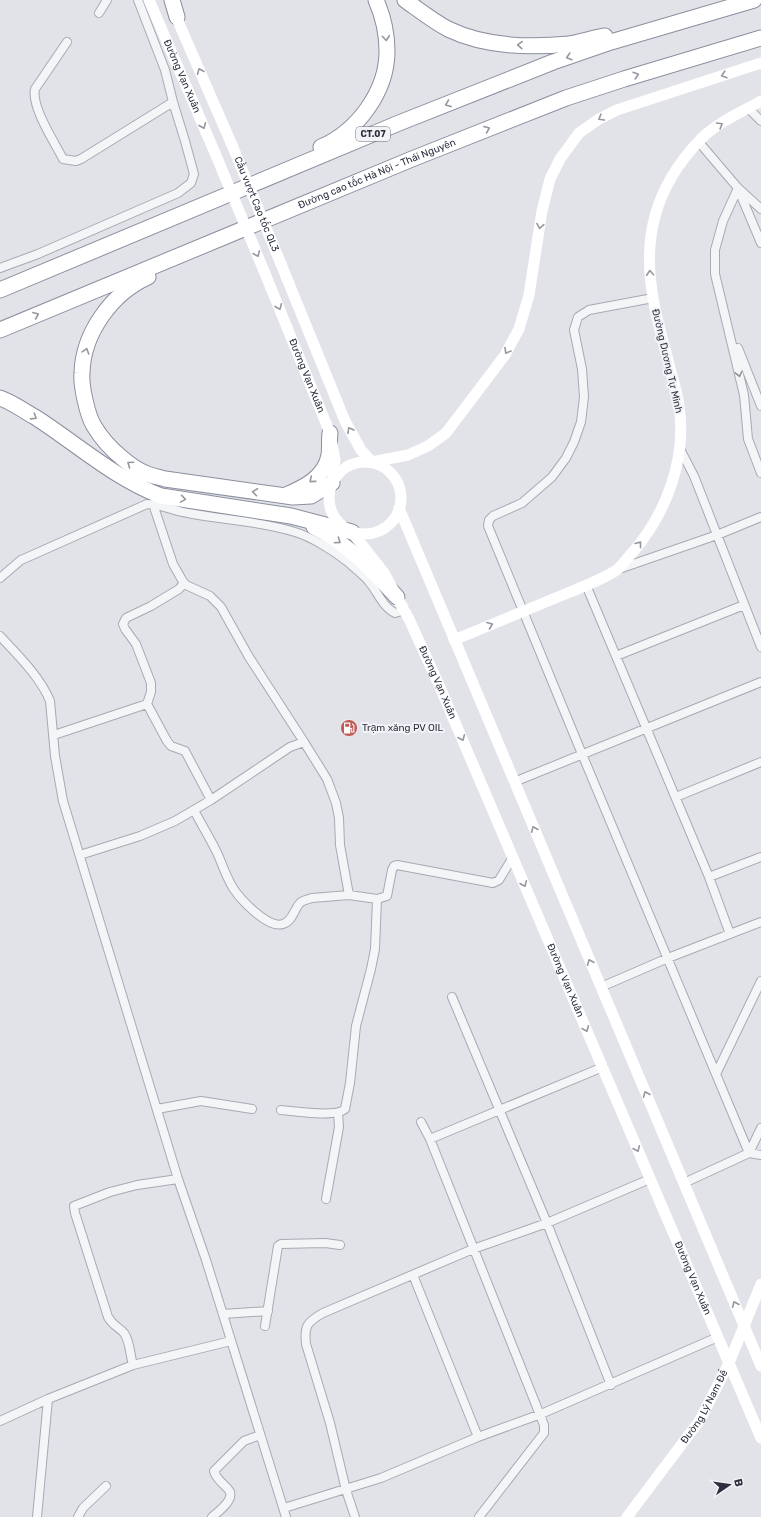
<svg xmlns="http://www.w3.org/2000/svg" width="761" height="1517" font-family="Rubik,sans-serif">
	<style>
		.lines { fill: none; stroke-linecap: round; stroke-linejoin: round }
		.street-casing { stroke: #a8a9b3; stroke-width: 10 }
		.highway-casing { stroke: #8b8f9e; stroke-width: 17 }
		.street { stroke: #f4f5f7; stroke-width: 8 }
		.secondary { stroke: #fff; stroke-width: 11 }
		.highway { stroke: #fff; stroke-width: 15 }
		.secondary-bridge { stroke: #fff; stroke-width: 11 }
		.oneway { stroke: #96979f }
		.oneway2 { stroke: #90929b }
		.labels { text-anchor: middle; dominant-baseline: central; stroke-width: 4; stroke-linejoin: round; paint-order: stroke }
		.shield { fill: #f1f3f6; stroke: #676a76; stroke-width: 1 }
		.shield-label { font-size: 9px; font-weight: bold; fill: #2c2f3f }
		.street-label { font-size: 10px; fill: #2c2f3f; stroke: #f1f3f6 }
		.poi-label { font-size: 10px; fill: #2c2f3f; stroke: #f1f3f6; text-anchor: start }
	</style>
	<rect width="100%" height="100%" fill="#e2e3e9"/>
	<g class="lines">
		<g class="street-casing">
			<path id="street" d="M 99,13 L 107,0
				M 67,42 L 35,89 C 31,107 55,143 63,159 L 76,161 L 81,159 L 173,102
				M 748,108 L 761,121
				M 698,141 L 738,188 L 761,209
				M 738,188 L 723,221 L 715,250 L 715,274 L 744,395 L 748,439 L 761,473
				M 739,191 L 761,243
				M 0,268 L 38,254 L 178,193 L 191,183 L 194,174 L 185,141 L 173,102 L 165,70 L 138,0
				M 653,298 L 589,310 L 578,317 L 574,330 L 582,369 L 584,397 L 581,422 L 574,442 L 566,458 L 552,477 L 522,503 L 493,516 L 489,520 L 488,526 L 582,754 L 749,1153 L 761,1155
				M 738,348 L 761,406
				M 680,449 L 694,476 L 761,647
				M 153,504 L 173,564 L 182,580 L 186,585 L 210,596 L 221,607 L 249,657 L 304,742
				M 619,569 L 717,535 L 761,517
				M 0,578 L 21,560 L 28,557 L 147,504 C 160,504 174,511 188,513 C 223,520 261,521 295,532 C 312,537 334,551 348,562 C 355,569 364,575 370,583 C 378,593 383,607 395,613 L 405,610
				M 184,583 L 179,589 L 151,606 L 126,618 L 123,624 L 125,629 L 136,644 L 151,683 L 151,692 L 147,704 L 167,741 L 171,746 L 185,751 L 211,800
				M 586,585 L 709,877 L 730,934
				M 0,636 C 17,654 41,678 50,701 L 55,756 L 63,801 L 178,1179 L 206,1260 L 286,1517
				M 616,656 L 744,605
				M 54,735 L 147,704
				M 514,782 L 761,682
				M 676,797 L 761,762
				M 194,810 C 202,826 212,841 219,857 C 223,867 227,878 233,888 C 241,900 268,929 283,924 C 293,921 294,909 300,903 C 303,900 308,899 312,898 L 349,895
				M 80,855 L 140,836 L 175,821 L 211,800 L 290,747 L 304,742 L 327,779 L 336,803 L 339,818 L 340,845 L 349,895 L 377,899 L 375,949 L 371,969 L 356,1026 L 350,1083 L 345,1109 C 336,1118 294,1111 281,1110
				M 709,877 L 761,857
				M 377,899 L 387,896 L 392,870 L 394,866 L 397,865 L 493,883 L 499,880 L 513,857
				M 601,987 L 668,958 L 761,922
				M 452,997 L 547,1223 L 611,1385
				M 716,1074 L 761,981
				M 157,1109 L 201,1101 L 252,1109
				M 421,1122 L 430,1139 L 544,1425 L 544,1433 L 479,1517
				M 430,1139 L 603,1067
				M 684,1183 L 749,1153 L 761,1128
				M 326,1199 L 339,1127 L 338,1113
				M 413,1275 L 478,1437
				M 223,1314 L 268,1311
				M 265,1326 L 278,1246 L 281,1244 L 325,1243 L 340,1245
				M 133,1365 C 130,1355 130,1341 124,1333 C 119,1327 113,1326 108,1317 L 75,1213 L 74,1206 L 110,1192 L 137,1185 L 178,1179
				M 0,1421 L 48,1399 L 133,1365 L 231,1341
				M 284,1508 L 381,1478 L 478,1437 L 541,1414 L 718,1337
				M 37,1517 L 48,1399
				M 78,1517 L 83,1508 L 106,1486
				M 212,1517 C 218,1512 233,1501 230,1492 C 228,1488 224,1485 221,1482 C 218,1478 215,1476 214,1471 L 244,1441 L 260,1435
				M 355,1517 L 346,1490 L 330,1423 L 306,1344 C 304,1326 307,1322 323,1313 L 473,1249 L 547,1223 L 650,1179"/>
		</g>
		<g class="highway-casing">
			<g id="highway">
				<path d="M 172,0 L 177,17"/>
				<path d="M 405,0 C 419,10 433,21 448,29 C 485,47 529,48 569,44 C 581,42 593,38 605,36"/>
				<path d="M 321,147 C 358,131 387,91 387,51 C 387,33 383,16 376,0"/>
				<path d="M 148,277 C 112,293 83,333 82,373 C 81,382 83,391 85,400 C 87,409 89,418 94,426 C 101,438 111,449 122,458 C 129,464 137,470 145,473 C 151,476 159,477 165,479 L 293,497 L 311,496 L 332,483"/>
				<path d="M 0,290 L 399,123 L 553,62 L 611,42 L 754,0"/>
				<path id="s5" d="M 0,330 L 412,159 L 566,98 L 624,79 L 761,38"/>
				<path d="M 0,398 C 12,402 24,411 35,417 C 77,444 114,478 161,496 L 291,516 L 352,532"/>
				<path d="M 286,495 C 305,487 325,477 329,455 C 330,448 329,440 330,433"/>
				<path d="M 314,527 C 347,543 372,570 397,597"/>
			</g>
		</g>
		<use href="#street" class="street"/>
		<g class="secondary">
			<path id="s1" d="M 149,0 L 215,153"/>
			<path d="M 174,12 L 232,145"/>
			<path d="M 281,264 L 345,421 L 361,450 L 372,462 L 408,455 L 428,446 L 446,433 L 505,355 L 519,329 L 529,295 L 542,211 L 550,179 L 560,159 L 579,133 L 599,119 L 617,110 L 761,63"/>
			<path id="s2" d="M 264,271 L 330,433 L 335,460 L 332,481"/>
			<circle cx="365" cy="498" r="36"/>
			<path d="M 399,508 L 761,1366"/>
			<path id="s3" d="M 352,532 L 384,573 L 409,619 L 439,685 L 761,1438"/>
			<path d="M 454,640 C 493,624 532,608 570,592 C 582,587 611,576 619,568 C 624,563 628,557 633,552 C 667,512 687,458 679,406 C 677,390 671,375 668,360 C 663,340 656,319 653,297 C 642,237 656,187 698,142 C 714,124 740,113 761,101"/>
			<path id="s4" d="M 627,1517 L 700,1420 L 729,1363 L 761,1284"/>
		</g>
		<use href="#highway" class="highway"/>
		<g class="secondary-bridge">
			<path id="s6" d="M 232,145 L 281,264"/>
			<path d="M 215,153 L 264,271"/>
		</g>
	</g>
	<defs><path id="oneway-chevron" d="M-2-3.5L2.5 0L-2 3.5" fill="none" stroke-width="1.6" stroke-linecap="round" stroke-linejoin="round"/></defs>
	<g class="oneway">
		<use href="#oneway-chevron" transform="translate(386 38) rotate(85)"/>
		<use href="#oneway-chevron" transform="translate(520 45) rotate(-178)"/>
		<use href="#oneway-chevron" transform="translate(569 57) rotate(162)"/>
		<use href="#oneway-chevron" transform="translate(200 71) rotate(-113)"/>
		<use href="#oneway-chevron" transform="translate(636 75) rotate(-17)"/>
		<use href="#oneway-chevron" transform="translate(724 75) rotate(162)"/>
		<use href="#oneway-chevron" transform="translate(448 104) rotate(158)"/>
		<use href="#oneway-chevron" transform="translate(601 118) rotate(150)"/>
		<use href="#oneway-chevron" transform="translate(720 125) rotate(-31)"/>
		<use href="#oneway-chevron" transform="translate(203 126) rotate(67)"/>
		<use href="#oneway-chevron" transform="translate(487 129) rotate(-22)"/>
		<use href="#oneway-chevron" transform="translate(540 226) rotate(99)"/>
		<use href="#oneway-chevron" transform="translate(257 254) rotate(67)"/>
		<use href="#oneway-chevron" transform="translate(650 273) rotate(-94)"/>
		<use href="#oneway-chevron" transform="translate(279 307) rotate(68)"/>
		<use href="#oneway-chevron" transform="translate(36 315) rotate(-23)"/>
		<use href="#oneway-chevron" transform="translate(86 351) rotate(-72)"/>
		<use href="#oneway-chevron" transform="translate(507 351) rotate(120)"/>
		<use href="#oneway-chevron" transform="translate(34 417) rotate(32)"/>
		<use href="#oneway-chevron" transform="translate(350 430) rotate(-119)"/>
		<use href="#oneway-chevron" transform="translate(130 464) rotate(-145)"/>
		<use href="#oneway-chevron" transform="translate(312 480) rotate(139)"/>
		<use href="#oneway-chevron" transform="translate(255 492) rotate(-172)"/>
		<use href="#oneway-chevron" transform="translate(183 499) rotate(9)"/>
		<use href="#oneway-chevron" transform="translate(338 541) rotate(34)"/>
		<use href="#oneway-chevron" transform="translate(639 544) rotate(-52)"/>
		<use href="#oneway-chevron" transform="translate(490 625) rotate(-22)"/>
		<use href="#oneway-chevron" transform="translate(462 738) rotate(67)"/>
		<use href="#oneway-chevron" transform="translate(534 829) rotate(-113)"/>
		<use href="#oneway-chevron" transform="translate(524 884) rotate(67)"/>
		<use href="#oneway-chevron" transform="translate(590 962) rotate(-113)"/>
		<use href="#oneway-chevron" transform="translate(586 1029) rotate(67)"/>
		<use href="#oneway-chevron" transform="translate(646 1094) rotate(-113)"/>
		<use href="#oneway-chevron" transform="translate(637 1149) rotate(67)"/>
		<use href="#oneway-chevron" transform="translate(735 1304) rotate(-113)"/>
	</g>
	<use class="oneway2" href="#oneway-chevron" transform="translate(739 374) rotate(77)"/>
	<defs>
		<g id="fuel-disc" transform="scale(0.9)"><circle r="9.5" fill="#bf5a55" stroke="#f1f3f6"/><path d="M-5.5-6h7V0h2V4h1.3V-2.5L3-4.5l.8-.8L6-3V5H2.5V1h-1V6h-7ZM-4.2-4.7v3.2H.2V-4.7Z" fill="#fff"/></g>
	</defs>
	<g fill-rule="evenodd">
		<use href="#fuel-disc" x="349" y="728"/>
	</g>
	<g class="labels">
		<rect class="shield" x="356" y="127" width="34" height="14" rx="3"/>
		<g class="shield-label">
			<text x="373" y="134">CT.07</text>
		</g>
		<g class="street-label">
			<text stroke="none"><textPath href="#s1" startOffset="83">Đường Vạn Xuân</textPath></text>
			<text stroke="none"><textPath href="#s5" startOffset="408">Đường cao tốc Hà Nội - Thái Nguyên</textPath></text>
			<text stroke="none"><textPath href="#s6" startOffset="64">Cầu vượt Cao tốc QL3</textPath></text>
			<text transform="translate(667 361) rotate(77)">Đường Dương Tự Minh</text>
			<text stroke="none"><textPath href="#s2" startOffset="113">Đường Vạn Xuân</textPath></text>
			<text stroke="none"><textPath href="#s3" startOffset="174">Đường Vạn Xuân</textPath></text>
			<text stroke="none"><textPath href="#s3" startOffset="498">Đường Vạn Xuân</textPath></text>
			<text stroke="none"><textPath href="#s3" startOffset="822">Đường Vạn Xuân</textPath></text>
			<text stroke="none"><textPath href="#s4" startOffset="135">Đường Lý Nam Đế</textPath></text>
		</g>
		<g class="poi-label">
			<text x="362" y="728">Trạm xăng PV OIL</text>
		</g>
	</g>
	<g transform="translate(729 1485) rotate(77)" stroke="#f1f3f6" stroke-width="3" paint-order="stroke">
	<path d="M0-3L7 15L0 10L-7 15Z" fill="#2c2f3f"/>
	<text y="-6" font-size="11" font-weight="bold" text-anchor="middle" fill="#2c2f3f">B</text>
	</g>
</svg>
